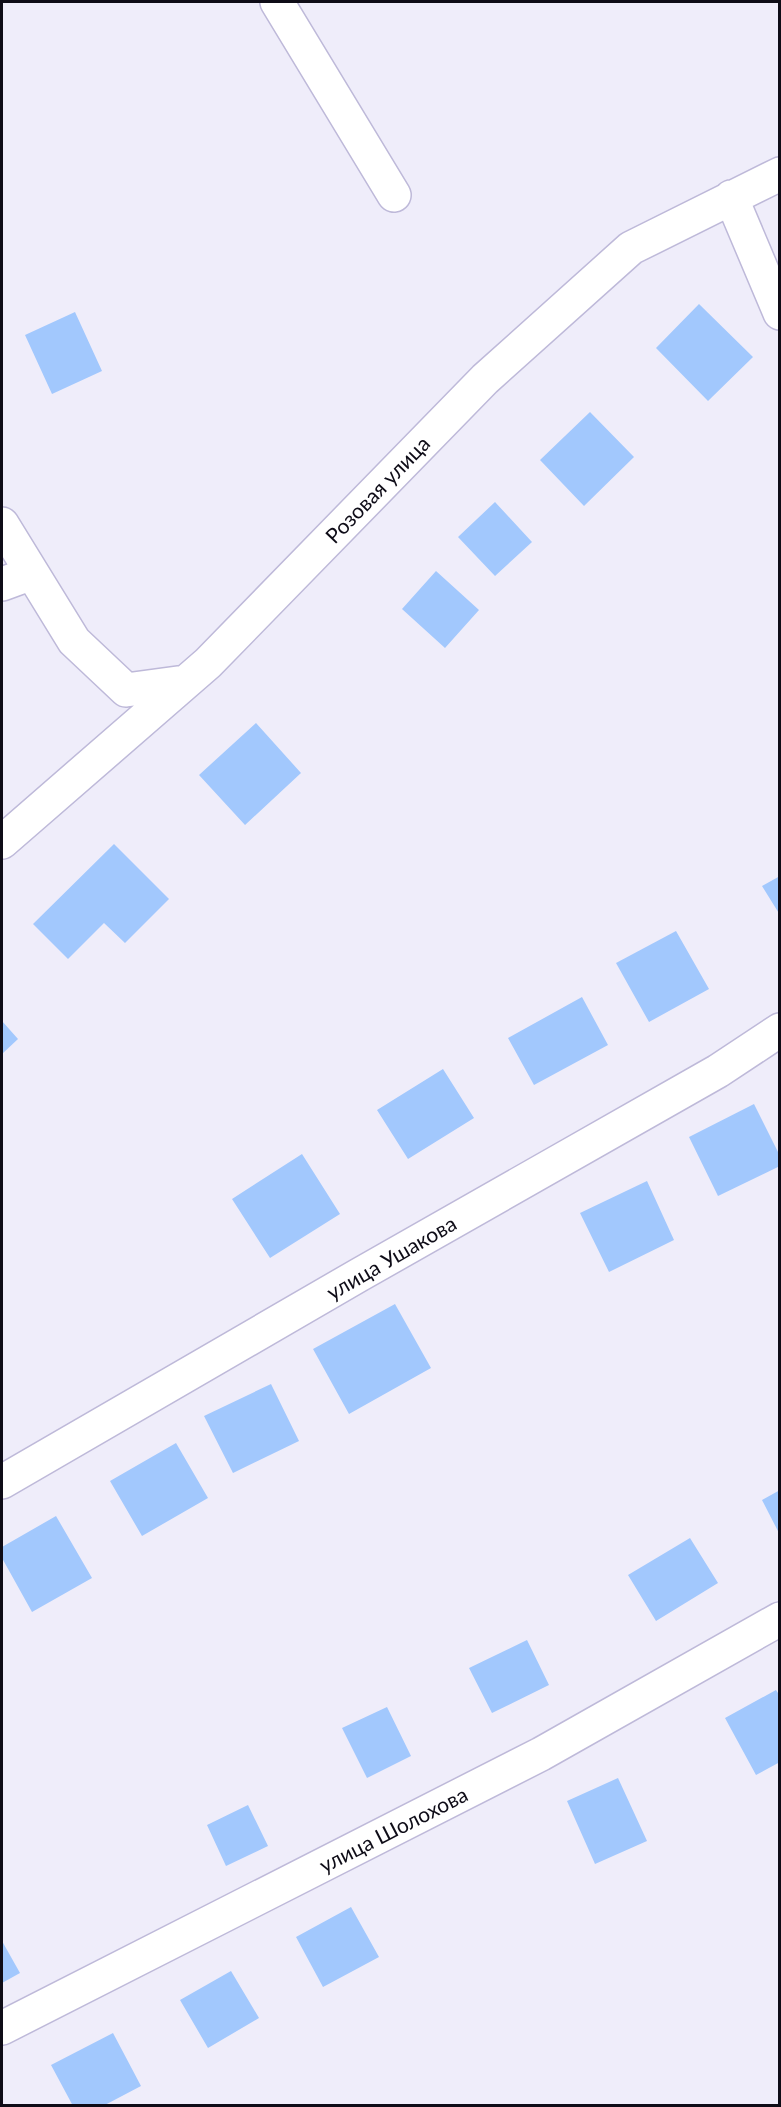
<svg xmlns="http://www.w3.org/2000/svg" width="781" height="2107" font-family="Lato,sans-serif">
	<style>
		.building { fill: #a2c8fd }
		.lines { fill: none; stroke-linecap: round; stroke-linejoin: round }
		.minor-casing { stroke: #beb9d9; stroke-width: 36 }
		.minor { stroke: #fff; stroke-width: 33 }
		.labels { text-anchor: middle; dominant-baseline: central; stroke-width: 4.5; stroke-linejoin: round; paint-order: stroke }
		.street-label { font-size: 21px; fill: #0e0c17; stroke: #fff }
	</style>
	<rect width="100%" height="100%" fill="#efedfa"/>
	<path class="building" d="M 699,304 L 753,357 L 708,401 L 656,348 Z
		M 75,312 L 102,371 L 52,394 L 25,335 Z
		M 590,412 L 634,457 L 584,506 L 540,460 Z
		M 495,502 L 532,542 L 495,576 L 458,537 Z
		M 436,571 L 479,610 L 445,648 L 402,609 Z
		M 256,723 L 301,773 L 245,825 L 199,775 Z
		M 114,844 L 169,899 L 125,943 L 104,923 L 68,959 L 33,924 Z
		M 780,876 L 780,915 L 762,886 Z
		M 676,931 L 709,989 L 649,1022 L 616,963 Z
		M 582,997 L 608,1045 L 534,1085 L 508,1038 Z
		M 2,1021 L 18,1039 L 2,1054 Z
		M 443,1069 L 474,1118 L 408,1159 L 377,1110 Z
		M 754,1104 L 780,1156 L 780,1166 L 718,1196 L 689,1137 Z
		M 302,1154 L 340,1214 L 270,1258 L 232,1199 Z
		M 647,1181 L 674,1240 L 609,1272 L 580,1213 Z
		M 395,1304 L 431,1368 L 349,1414 L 313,1349 Z
		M 271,1384 L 299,1441 L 233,1473 L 204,1416 Z
		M 176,1443 L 208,1498 L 142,1536 L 110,1481 Z
		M 780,1490 L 780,1535 L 762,1500 Z
		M 56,1516 L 92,1578 L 32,1612 L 2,1558 L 2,1547 Z
		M 690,1538 L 718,1583 L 656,1621 L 628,1575 Z
		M 527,1640 L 549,1685 L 492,1713 L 469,1668 Z
		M 776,1690 L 780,1696 L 780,1762 L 756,1775 L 725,1718 Z
		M 387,1707 L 411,1756 L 367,1778 L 342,1728 Z
		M 618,1778 L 647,1841 L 595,1864 L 567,1801 Z
		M 248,1805 L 268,1846 L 226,1866 L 207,1825 Z
		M 351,1907 L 379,1957 L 323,1987 L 296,1937 Z
		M 2,1941 L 20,1973 L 2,1983 Z
		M 231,1971 L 259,2018 L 208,2048 L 180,2000 Z
		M 113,2033 L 141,2086 L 103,2106 L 73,2106 L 51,2065 Z"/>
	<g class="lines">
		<g class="minor-casing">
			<path id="minor" d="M 277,2 L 394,195
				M 731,197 L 780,313
				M 2,524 L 74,641 L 126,690 L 185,682
				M 2,584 L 32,573
				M 2,842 L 208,663 L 485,379 L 631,248 L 780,174
				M 2,1482 L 359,1275 L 718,1071 L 780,1030
				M 2,2028 L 541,1754 L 780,1619"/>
		</g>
		<use href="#minor" class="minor"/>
	</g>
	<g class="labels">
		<g class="street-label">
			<text transform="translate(377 489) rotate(-46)">Розовая улица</text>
			<text transform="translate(391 1257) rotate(-30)">улица Ушакова</text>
			<text transform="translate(393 1829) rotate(-27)">улица Шолохова</text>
		</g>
	</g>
	<rect width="781" height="2107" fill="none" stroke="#0e0c17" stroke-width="6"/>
</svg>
